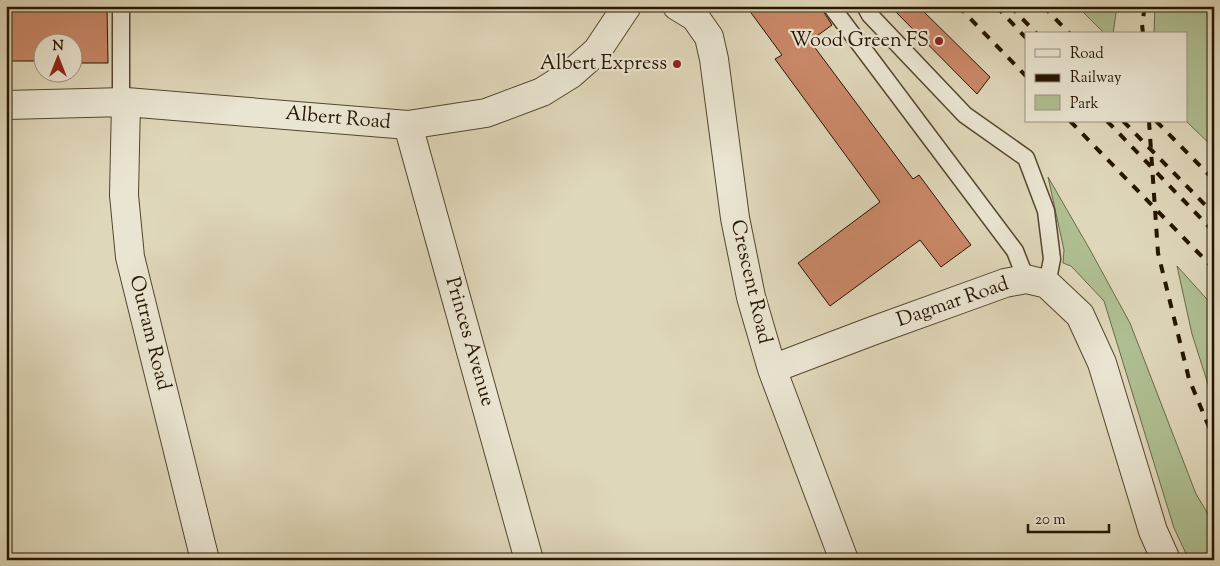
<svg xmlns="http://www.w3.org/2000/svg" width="1220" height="566" font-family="'Sorts Mill Goudy',serif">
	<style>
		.green { fill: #afbf92; stroke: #6a6a49 }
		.building { fill: #ca8868; stroke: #261600 }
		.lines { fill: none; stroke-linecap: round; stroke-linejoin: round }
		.lane-casing { stroke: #54462e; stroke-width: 19 }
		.street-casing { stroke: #54462e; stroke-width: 30 }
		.lane { stroke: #eae5d2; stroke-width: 16 }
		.street { stroke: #eae5d2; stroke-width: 28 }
		.rail { stroke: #261600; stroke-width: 4; stroke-dasharray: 9 9; stroke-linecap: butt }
		.poi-dot { fill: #8f2418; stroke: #eae5d2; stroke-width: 2 }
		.labels { text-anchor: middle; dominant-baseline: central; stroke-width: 4.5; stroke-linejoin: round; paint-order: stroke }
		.poi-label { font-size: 20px; fill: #261600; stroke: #eae5d2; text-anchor: end }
		.street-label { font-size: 20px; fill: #261600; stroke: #eae5d2 }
	</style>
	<rect width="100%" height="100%" fill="#dfd7b9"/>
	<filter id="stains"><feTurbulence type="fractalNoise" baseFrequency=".004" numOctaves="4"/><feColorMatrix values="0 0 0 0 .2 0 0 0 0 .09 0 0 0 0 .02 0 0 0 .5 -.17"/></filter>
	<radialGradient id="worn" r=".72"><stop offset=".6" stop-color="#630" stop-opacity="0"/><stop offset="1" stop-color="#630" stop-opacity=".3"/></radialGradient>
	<path class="green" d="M 1077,6 L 1117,6 L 1113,34 L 1105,34 Z
		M 1155,6 L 1214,6 L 1214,148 L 1186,121 L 1186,34 L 1154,34 Z
		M 1048,177 L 1089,248 L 1130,323 L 1196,494 L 1214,524 L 1214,560 L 1189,560 L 1174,528 L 1104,301 L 1071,266 L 1063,263 L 1064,250 Z
		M 1177,266 L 1214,307 L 1214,403 L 1192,334 Z"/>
	<path class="building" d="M 6,6 L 107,6 L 108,63 L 72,63 L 72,42 L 42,42 L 42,61 L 6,61 Z
		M 746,6 L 820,6 L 832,25 L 810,41 L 913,179 L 919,175 L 971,245 L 941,267 L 920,240 L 830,306 L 798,263 L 880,202 L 775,59 L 782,55 Z
		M 890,6 L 918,6 L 990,77 L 977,94 Z"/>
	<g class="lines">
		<g class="lane-casing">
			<path id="lane" d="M 831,6 L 1015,251 L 1026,279
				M 865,6 L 870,15 L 965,115 L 1026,158 L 1046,211 L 1052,259 L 1047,284
				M 121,102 L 121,6"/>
		</g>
		<g class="street-casing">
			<path id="street" d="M 677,6 L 695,17 L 709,37 L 714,59 L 735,218 L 751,297 L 772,369 L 844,560
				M 126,102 L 124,195 L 130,257 L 205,560
				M 6,105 L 126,102 L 408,125 L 486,113 L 542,92 L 571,74 L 597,51 L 627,6
				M 408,125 L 529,560
				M 772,369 L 875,330 L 1005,283 L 1026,279 L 1047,284 L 1080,315 L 1102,363 L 1153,531 L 1166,560"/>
		</g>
		<use href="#lane" class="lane"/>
		<use href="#street" class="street"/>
		<path class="rail" d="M 958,6 L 1026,76
			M 996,6 L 1026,38
			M 1010,6 L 1037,34
			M 1043,6 L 1070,34
			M 1143,34 L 1142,24 L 1145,6
			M 1070,121 L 1214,269
			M 1107,121 L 1214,232
			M 1123,121 L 1214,214
			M 1149,121 L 1158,253 L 1189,379 L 1214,439
			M 1156,121 L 1214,180"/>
	</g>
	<g class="poi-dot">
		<circle cx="939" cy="41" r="5"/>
		<circle cx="677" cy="64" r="5"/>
	</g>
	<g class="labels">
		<g class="poi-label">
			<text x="929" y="41">Wood Green FS</text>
			<text x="667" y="64">Albert Express</text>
		</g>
		<g class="street-label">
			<text transform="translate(338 119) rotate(5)">Albert Road</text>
			<text transform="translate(750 282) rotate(77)">Crescent Road</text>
			<text transform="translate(953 303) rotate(-19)">Dagmar Road</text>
			<text transform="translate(149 333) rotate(76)">Outram Road</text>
			<text transform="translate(469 342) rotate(74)">Princes Avenue</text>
		</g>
	</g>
	<rect width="1220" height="566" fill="none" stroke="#dfd7b9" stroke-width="25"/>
	<rect x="8" y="8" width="1205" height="551" fill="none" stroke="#261600" stroke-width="2.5"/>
	<rect x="12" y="12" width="1195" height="541" fill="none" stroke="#261600"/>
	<rect x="1025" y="32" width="162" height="90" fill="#eae5d2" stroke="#9c927e"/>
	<rect x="1035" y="49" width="25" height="8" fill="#eae5d2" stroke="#9c927e"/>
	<text x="1070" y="58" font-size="15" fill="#261600">Road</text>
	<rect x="1035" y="74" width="25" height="8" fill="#261600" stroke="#9c927e"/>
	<text x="1070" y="82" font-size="15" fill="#261600">Railway</text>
	<rect x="1035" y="95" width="25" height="15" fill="#afbf92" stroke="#9c927e"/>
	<text x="1070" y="108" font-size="15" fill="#261600">Park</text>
	<g transform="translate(58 58)"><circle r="24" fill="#eae5d2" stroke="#9c927e"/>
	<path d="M0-4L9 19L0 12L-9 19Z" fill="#8f2418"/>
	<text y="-8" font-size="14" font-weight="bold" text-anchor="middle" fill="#261600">N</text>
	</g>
	<path d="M1028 524v8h81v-8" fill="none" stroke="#261600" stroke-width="2.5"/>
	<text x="1035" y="524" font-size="15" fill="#261600" stroke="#eae5d2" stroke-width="4" paint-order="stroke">20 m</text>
	<rect width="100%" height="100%" filter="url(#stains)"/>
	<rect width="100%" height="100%" fill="url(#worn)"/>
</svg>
